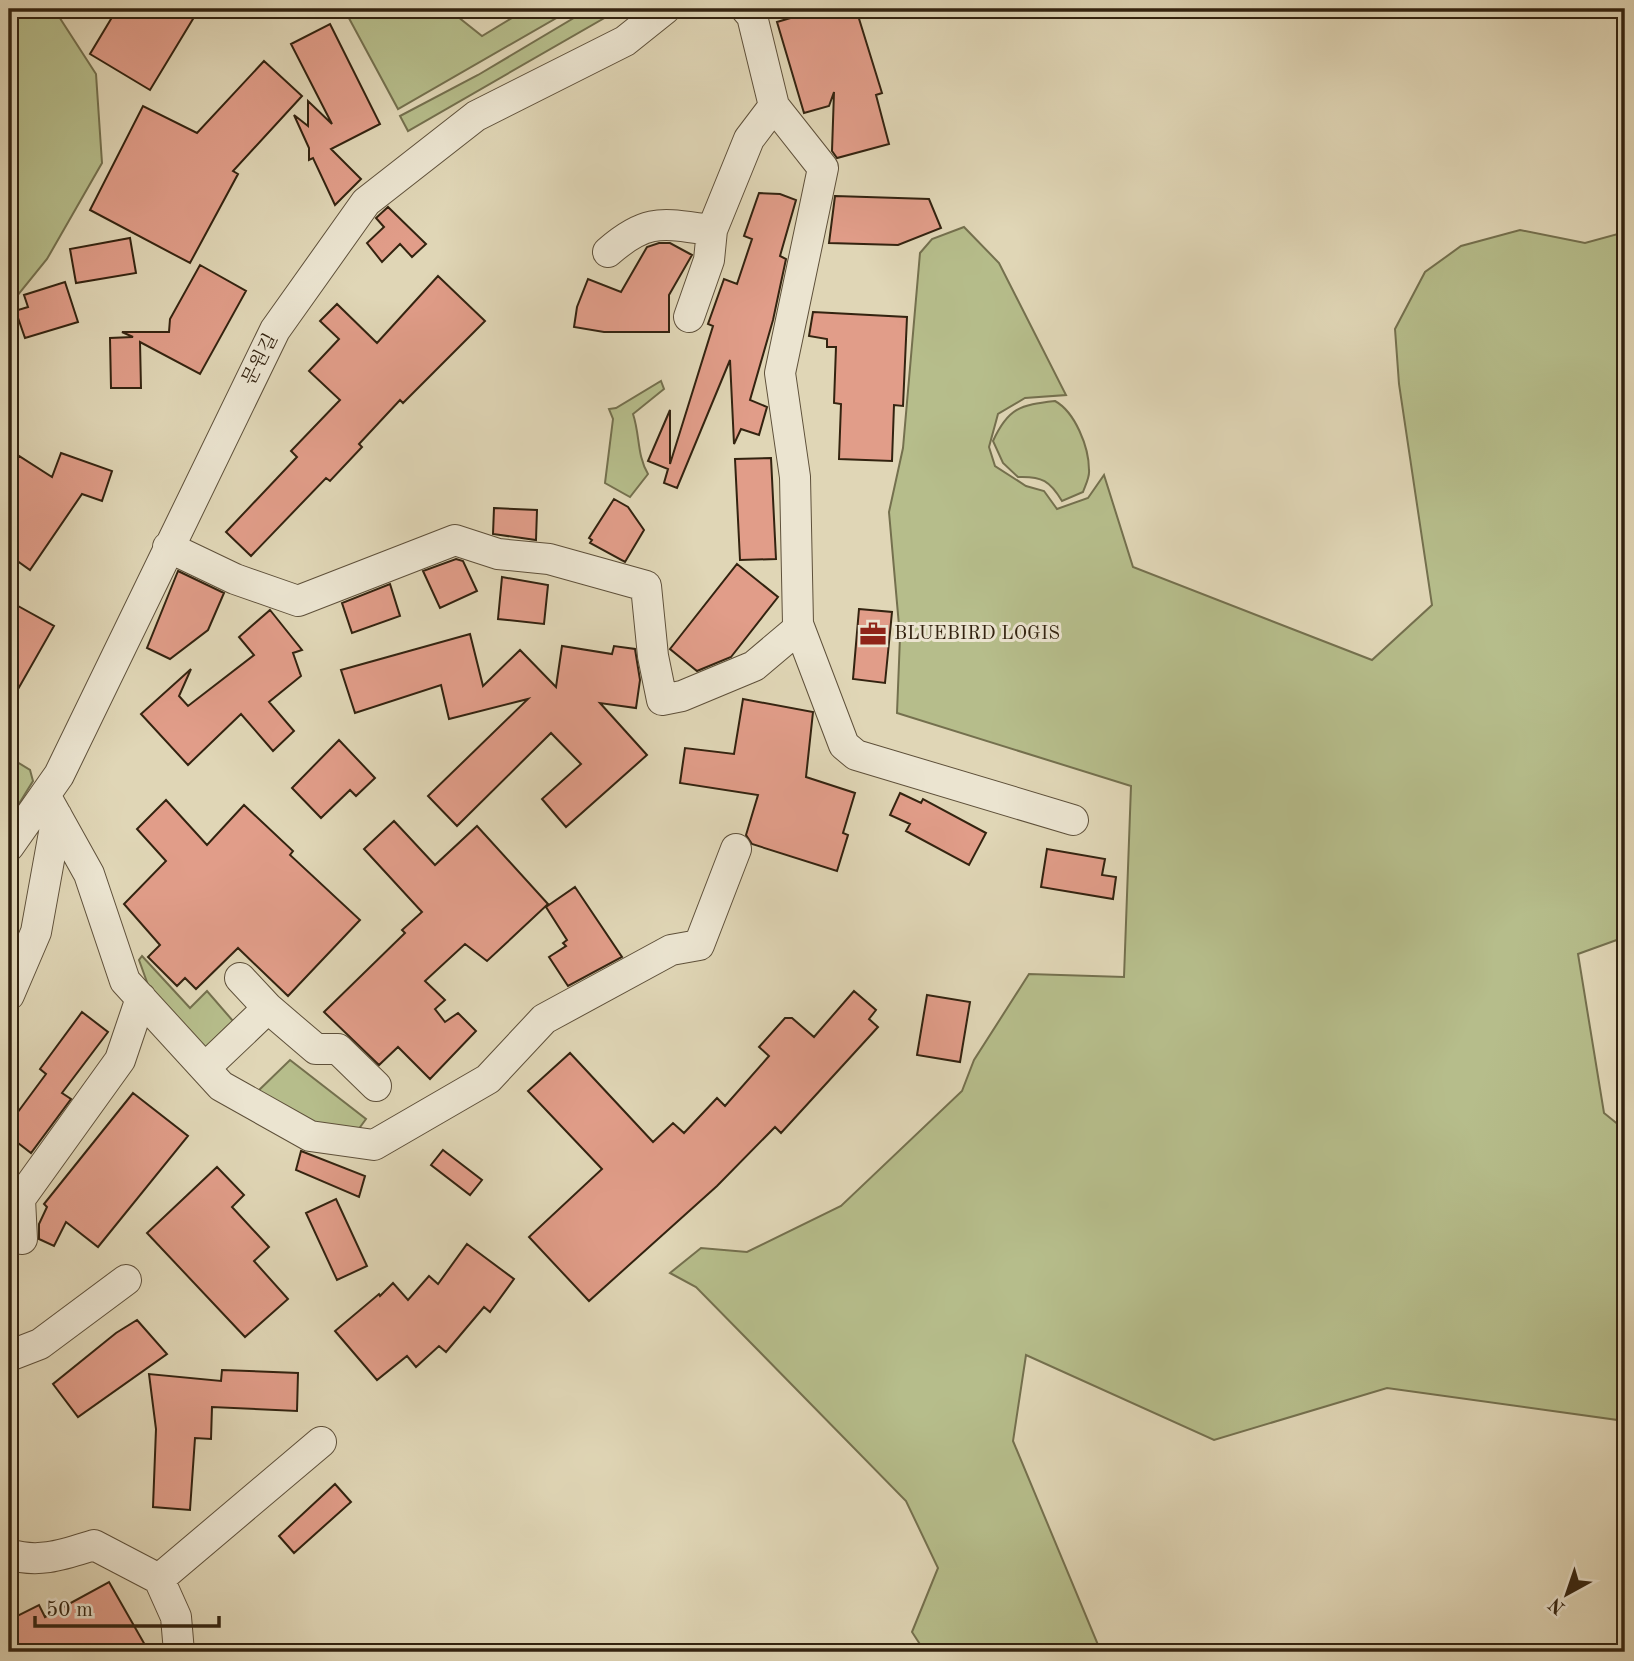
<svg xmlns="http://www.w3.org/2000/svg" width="1634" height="1661" font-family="'Old Standard TT','Noto Serif KR',serif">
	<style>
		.green { fill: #b6bd8b; stroke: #74704e; stroke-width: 2 }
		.building { fill: #e19d89; stroke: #332310; stroke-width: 2 }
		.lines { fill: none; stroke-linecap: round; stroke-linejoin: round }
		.minor-casing { stroke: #5e503a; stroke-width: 32 }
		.minor { stroke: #ebe4d0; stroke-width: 30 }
		.labels { text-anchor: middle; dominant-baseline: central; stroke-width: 6; stroke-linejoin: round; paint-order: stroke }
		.street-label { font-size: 19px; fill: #332310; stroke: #ebe4d0 }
		.poi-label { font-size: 19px; fill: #332310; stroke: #ebe4d0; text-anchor: start }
	</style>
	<rect width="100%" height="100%" fill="#e0d6b6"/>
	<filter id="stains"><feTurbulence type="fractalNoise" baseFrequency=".00286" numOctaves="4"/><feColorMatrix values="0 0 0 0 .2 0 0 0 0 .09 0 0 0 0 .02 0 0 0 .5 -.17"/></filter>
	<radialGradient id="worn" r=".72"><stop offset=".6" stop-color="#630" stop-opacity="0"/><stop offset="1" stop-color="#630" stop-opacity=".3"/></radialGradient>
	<path class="green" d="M 9,9 L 54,9 L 96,74 L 102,163 L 47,259 L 9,306 Z
		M 344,9 L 448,9 L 482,36 L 527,9 L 572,9 L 398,109 Z
		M 589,9 L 620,9 L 408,131 L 400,116 L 478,75 Z
		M 964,227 L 999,263 L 1066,395 L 1025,398 L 998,414 L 989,447 L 995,466 L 1026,486 L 1044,491 L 1057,509 L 1088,498 L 1104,475 L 1133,567 L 1372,660 L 1432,605 L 1399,384 L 1395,329 L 1425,272 L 1461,246 L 1520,230 L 1585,243 L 1625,232 L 1625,937 L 1578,954 L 1604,1113 L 1625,1130 L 1625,1421 L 1387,1388 L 1214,1440 L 1026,1355 L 1013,1441 L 1101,1652 L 925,1652 L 912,1632 L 938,1568 L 906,1501 L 696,1287 L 670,1273 L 701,1248 L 747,1252 L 841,1206 L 962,1091 L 974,1060 L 1029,974 L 1124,977 L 1131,786 L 897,713 L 900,637 L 889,512 L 903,448 L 920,253 L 932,239 Z
		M 661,381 L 664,389 L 633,414 C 640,435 637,456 648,474 L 630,497 L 605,483 L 613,419 L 609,409 L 616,408 Z
		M 1055,401 C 1075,412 1089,447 1089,470 C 1090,477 1085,486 1083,492 L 1062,501 C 1050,481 1042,476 1018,477 L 1003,463 L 993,441 C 1008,408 1020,405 1055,401 Z
		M 9,757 L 30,770 L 33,781 L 9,820 Z
		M 142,956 L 190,1008 L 207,991 L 233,1021 L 201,1052 L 152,996 L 139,960 Z
		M 290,1060 L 366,1119 L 355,1134 L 308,1130 L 255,1094 Z"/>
	<path class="building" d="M 117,9 L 199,9 L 150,90 L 90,54 Z
		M 821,9 L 856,9 L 882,93 L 876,95 L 889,144 L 837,158 L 832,151 L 834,92 L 829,106 L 804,113 L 777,22 Z
		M 330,24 L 380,124 L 331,149 L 361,179 L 335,205 L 313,158 L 309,160 L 309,148 L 294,115 L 308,126 L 308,101 L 332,124 L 291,44 Z
		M 264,61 L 302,96 L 233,171 L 238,174 L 190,263 L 90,210 L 143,106 L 197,133 Z
		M 759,193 L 780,194 L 796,200 L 780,256 L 786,259 L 773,320 L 750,400 L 767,407 L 759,435 L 741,429 L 734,444 L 730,360 L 677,488 L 664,483 L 668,469 L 648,461 L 670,410 L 670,464 L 713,326 L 708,324 L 724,279 L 737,284 L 752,239 L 744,236 Z
		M 835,196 L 929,199 L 941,228 L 898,245 L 829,243 Z
		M 388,207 L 426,244 L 412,257 L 400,244 L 382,262 L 367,243 L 384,227 L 376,218 Z
		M 130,238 L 136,273 L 76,283 L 70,249 Z
		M 659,243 L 670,243 L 692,255 L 669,295 L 669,332 L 604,332 L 574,327 L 577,307 L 588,279 L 621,292 L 647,247 Z
		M 200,265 L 246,291 L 200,374 L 140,342 L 141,388 L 111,388 L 110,338 L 133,337 L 122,332 L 169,332 L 170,319 Z
		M 438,276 L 485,321 L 403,403 L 400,400 L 359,444 L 362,447 L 330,481 L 326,478 L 251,556 L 226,532 L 297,457 L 291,451 L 340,400 L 309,371 L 339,339 L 320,321 L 337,304 L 377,343 Z
		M 65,282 L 78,322 L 25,338 L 17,315 L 18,310 L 28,307 L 24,295 Z
		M 813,312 L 907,317 L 903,406 L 894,405 L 892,461 L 839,459 L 841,404 L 834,403 L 836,347 L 827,347 L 827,339 L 809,336 Z
		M 61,453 L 112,471 L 102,501 L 82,494 L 30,570 L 9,555 L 9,472 L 19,456 L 52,477 Z
		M 771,458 L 776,559 L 740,560 L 735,459 Z
		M 614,499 L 628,507 L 644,530 L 625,562 L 590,543 L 592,540 L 589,538 Z
		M 494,508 L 537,510 L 536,540 L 493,534 Z
		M 456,559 L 463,561 L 477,591 L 440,608 L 423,571 Z
		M 737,564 L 778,597 L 731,657 L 697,671 L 670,649 Z
		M 178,571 L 224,593 L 208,630 L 170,659 L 147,648 Z
		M 502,577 L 548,585 L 544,624 L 498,619 Z
		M 390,584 L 400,616 L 352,633 L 342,603 Z
		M 9,601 L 54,626 L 9,705 Z
		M 859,609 L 892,612 L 885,683 L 853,679 Z
		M 270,610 L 302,650 L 293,653 L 301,676 L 269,702 L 294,731 L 273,751 L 241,714 L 188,765 L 141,714 L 191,669 L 179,696 L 188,706 L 254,655 L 239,637 Z
		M 470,634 L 483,686 L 520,650 L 556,687 L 562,646 L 612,654 L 614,646 L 635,649 L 640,680 L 636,708 L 600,703 L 647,755 L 566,827 L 542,799 L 581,764 L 551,733 L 457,826 L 428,796 L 528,699 L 449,719 L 441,685 L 355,713 L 341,670 Z
		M 743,699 L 813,712 L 806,777 L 855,793 L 843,833 L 848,835 L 837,871 L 752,844 L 746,835 L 758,795 L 680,783 L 685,748 L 734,754 Z
		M 339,740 L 375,778 L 356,796 L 350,790 L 321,818 L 292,788 Z
		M 900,793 L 921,803 L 923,799 L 986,833 L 969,865 L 906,831 L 910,824 L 890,815 Z
		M 166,800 L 207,845 L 244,805 L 293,851 L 290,855 L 360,920 L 288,996 L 238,948 L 196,989 L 185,978 L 177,986 L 148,957 L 160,945 L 124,904 L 166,861 L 137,829 Z
		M 394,821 L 435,865 L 477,826 L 548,904 L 487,961 L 465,944 L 425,981 L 445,1000 L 435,1009 L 445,1022 L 458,1013 L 476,1031 L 430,1079 L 398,1047 L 379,1065 L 324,1012 L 405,933 L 402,930 L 422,912 L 364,849 Z
		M 1047,849 L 1105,859 L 1102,875 L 1116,877 L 1113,899 L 1041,887 Z
		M 575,887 L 622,957 L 568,986 L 549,957 L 566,946 L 563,943 L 567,940 L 546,907 Z
		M 854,991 L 876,1010 L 869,1019 L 878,1027 L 781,1133 L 775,1127 L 717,1186 L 589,1301 L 529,1237 L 602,1169 L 528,1091 L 570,1053 L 653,1142 L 673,1123 L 684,1133 L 717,1098 L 725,1106 L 769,1056 L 759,1047 L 785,1018 L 792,1018 L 814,1037 Z
		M 927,995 L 970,1002 L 960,1062 L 917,1055 Z
		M 82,1012 L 108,1032 L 62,1093 L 71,1099 L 31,1153 L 9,1136 L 9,1124 L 46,1074 L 40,1069 Z
		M 133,1093 L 188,1136 L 98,1247 L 66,1222 L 54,1246 L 39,1239 L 39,1224 L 47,1207 L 44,1204 Z
		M 443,1150 L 482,1180 L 470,1195 L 431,1165 Z
		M 301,1151 L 365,1176 L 359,1197 L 296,1170 Z
		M 217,1167 L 244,1195 L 232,1207 L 269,1247 L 254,1261 L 288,1299 L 245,1337 L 147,1233 Z
		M 336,1199 L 367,1266 L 337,1280 L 306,1213 Z
		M 467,1244 L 514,1279 L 490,1312 L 484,1307 L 446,1352 L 439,1346 L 416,1367 L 407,1356 L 377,1380 L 335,1331 L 379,1294 L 380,1296 L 393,1283 L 408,1300 L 429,1276 L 438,1284 Z
		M 137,1320 L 167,1354 L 78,1417 L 53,1384 L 116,1333 Z
		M 222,1370 L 298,1373 L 297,1411 L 212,1407 L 211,1439 L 195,1438 L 190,1510 L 153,1507 L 156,1429 L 149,1374 L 221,1381 Z
		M 335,1484 L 351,1502 L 294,1553 L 279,1536 Z
		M 109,1582 L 149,1652 L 19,1652 L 9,1633 L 9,1620 L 39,1605 L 45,1617 Z"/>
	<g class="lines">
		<g class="minor-casing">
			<path id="minor" d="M 746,9 L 752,16 L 774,106 L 823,168 L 780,373 L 795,477 L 798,624 L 844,745 L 856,755 L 1073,820
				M 608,252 C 648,217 663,224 712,230
				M 689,317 L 709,260 L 712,230 L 749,139 L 774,106
				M 168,547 L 235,579 L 298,601 L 455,540 L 498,554 L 549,559 L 646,586 L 653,656 L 662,700 L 682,696 L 754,666 L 799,628
				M 45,795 L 89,874 L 125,981 L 221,1086 L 310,1136 L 374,1145 L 488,1079 L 544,1019 L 671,950 L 699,945 L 736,849
				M 9,846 L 59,775 L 275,330 L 366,202 L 476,116 L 625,41 L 665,9
				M 240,978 L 268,1008 L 316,1049 L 338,1049 L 376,1086
				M 9,995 L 36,932 L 57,816
				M 205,1068 L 268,1008
				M 22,1239 L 20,1199 L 120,1060 L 141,998
				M 9,1356 L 40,1344 L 126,1280
				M 9,1554 C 39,1564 65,1554 94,1545 L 159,1579 L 176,1617 L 179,1652
				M 159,1579 L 321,1442"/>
		</g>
		<use href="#minor" class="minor"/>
	</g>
	<defs>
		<g id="office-bare" transform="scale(2.1)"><path d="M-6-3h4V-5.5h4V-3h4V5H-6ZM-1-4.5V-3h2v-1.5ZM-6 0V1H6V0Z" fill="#8f2418" stroke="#ebe4d0" stroke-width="2.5" paint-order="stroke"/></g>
	</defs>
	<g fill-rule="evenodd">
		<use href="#office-bare" x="873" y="634"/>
	</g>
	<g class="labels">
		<g class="street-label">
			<text transform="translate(261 360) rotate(-63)">문원길</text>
		</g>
		<g class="poi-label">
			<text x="894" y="634">BLUEBIRD LOGIS</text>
		</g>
	</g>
	<rect width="1634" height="1661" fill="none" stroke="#e0d6b6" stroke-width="35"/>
	<rect x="10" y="10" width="1613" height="1640" fill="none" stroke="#332310" stroke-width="3.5"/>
	<rect x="18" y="18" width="1599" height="1626" fill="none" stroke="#332310" stroke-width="2"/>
	<g transform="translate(1567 1594) rotate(220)" stroke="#ebe4d0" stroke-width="5" paint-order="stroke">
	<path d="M0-5L12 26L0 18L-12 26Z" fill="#332310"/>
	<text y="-10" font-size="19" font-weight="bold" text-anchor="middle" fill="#332310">N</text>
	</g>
	<path d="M35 1616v10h184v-10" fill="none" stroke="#332310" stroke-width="3.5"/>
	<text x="46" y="1616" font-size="21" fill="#332310" stroke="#ebe4d0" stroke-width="5" paint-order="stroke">50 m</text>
	<rect width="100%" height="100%" filter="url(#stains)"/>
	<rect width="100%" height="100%" fill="url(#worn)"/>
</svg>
